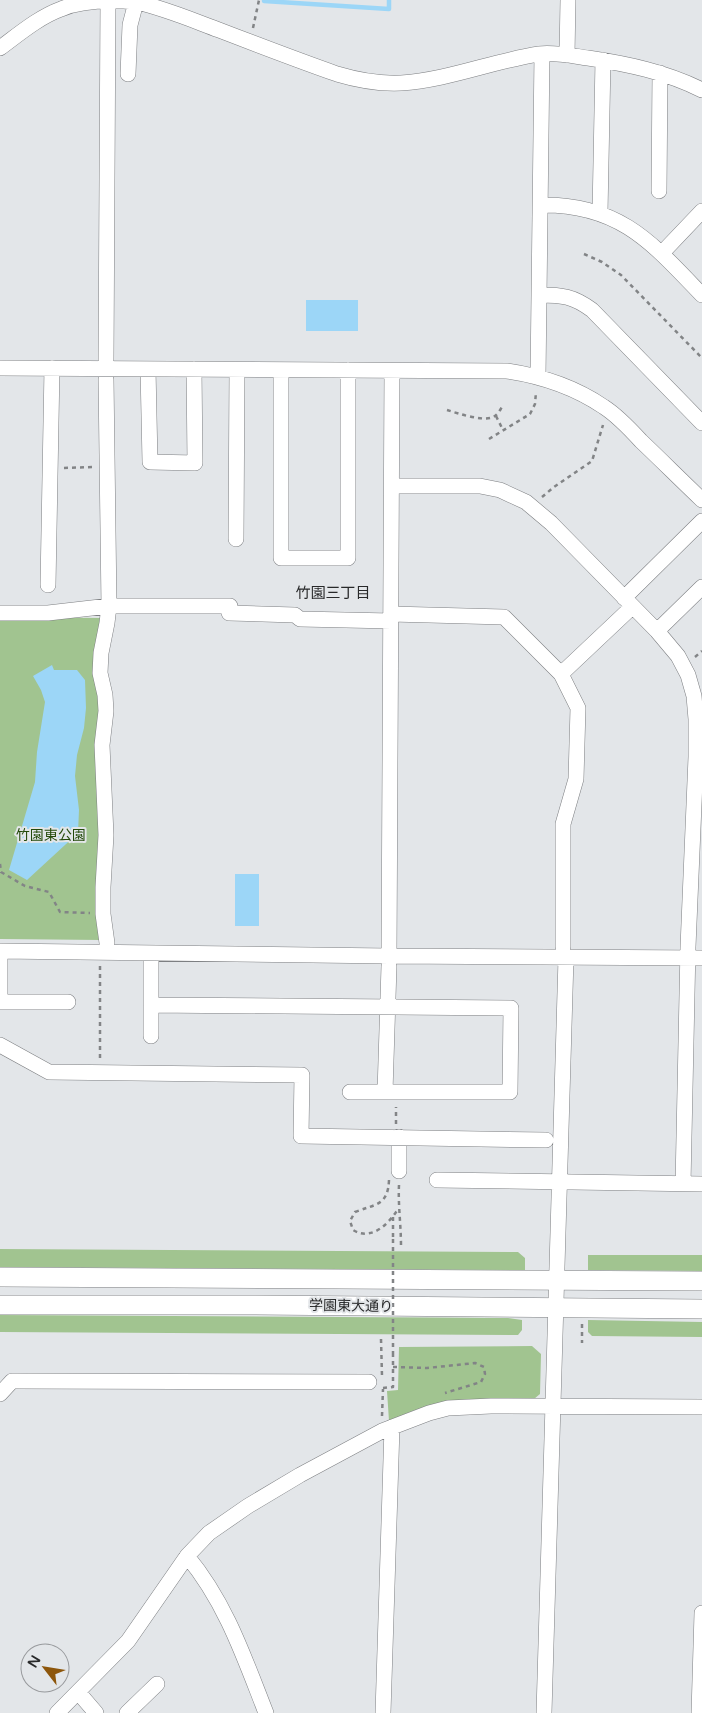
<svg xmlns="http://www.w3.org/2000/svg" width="702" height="1713" font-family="'Varela Round','Noto Sans JP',sans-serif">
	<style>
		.green { fill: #a1c490 }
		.water { fill: #9cd6f7 }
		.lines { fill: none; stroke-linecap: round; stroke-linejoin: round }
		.stream { stroke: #9cd6f7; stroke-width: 4.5 }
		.minor-casing { stroke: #7d7f82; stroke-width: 16 }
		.major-casing { stroke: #7d7f82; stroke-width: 20 }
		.path { stroke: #828486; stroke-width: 2.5; stroke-dasharray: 4 4; stroke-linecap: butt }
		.minor { stroke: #fff; stroke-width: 15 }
		.major { stroke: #fff; stroke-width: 19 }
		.path-bridge { stroke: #828486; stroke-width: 2.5; stroke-dasharray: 4 4; stroke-linecap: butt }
		.labels { text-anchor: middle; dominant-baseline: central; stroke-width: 4; stroke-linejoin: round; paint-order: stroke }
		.park-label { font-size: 14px; fill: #24490a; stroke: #e3e6e9 }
		.street-label { font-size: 14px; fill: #28292a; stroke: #e3e6e9 }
		.neighbourhood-label { font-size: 15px; fill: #28292a; stroke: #e3e6e9 }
	</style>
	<rect width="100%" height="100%" fill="#e3e6e9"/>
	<path class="green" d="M 0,617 L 104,618 L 100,693 L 102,940 L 0,939 Z
		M 0,1249 L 518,1252 L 525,1258 L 525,1270 L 0,1267 Z
		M 588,1255 L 702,1255 L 702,1271 L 588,1270 Z
		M 0,1315 L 508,1318 L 522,1320 L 522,1330 L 518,1335 L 0,1332 Z
		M 588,1320 L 702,1322 L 702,1337 L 592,1336 L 588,1332 Z
		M 532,1346 L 541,1354 L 540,1394 L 534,1399 C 503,1399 471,1397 441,1403 C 422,1406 406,1414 389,1421 L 387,1391 L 398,1390 L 399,1347 Z"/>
	<path class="water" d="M 306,300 L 358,300 L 358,331 L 306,331 Z
		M 52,665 L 54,670 L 77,670 L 85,680 L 86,708 L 84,728 L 77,755 L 75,776 L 79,810 L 78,833 L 27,880 L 9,870 L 35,782 L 37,752 L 45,702 L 41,690 L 33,676 Z
		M 235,874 L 259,874 L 259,926 L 235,926 Z"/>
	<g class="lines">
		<path class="stream" d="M 264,1 L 389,9 L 389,0"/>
		<g class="minor-casing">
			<path id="minor" d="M 0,48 C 19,34 39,17 61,9 C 83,0 113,0 136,2 C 164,8 192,20 219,30 C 258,45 297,60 337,74 C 357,80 379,84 401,83 C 448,80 493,61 539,54 C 555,52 573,56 588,58 C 628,64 666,72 702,90
				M 567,55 L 568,0
				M 128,74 L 130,25 L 136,2
				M 659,191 L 660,73
				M 541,205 C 620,204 652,243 702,295
				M 600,213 L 603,60
				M 662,253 L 702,211
				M 540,295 C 562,295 573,296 592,310 L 702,423
				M 106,360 L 108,0
				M 0,368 L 507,371 C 541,376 576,388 604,407 C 618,416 630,429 641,441 C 662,461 682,481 702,500
				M 148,369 L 150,462 L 195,463 L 194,369
				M 281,370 L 281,558 L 348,558 L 348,370
				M 538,377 L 542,54
				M 106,379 L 109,606 L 107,623 L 101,653 L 100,673 L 105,695 L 106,711 L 102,745 L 106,835 L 103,887 L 103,914 L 107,943
				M 392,486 L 480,486 L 500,490 L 526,502 L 551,523 L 657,631 L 678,656 L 688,675 L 694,696 L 696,719 L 696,757 L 688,947 L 683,1184
				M 236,539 L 237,370
				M 48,585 L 52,368
				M 624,598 L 702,521
				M 0,613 L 48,613 L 109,606 L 230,606 L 229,613 L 295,615 L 300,619 L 391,621
				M 391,614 L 504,617 L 561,674 L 632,607
				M 657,631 L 702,587
				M 561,674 L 578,708 L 576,779 L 563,824 L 563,947
				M 0,951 L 389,956 L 702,958
				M 0,951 L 0,1002 L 68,1002
				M 151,954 L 151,1036
				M 389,956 L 392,371
				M 151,1005 L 511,1008 L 510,1092 L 385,1092 L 389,966
				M 0,1045 L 49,1072 L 302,1075 L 301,1136 L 546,1140
				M 350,1092 L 385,1092
				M 399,1171 L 399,1137
				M 437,1180 L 702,1184
				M 0,1394 L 12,1381 L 17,1381 L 369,1382
				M 187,1556 C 226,1603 244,1657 266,1713
				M 78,1692 L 96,1713
				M 57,1713 L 128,1641 L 187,1556 L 209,1533 L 248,1506 L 300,1475 L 382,1431 L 429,1413 L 448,1408 L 491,1406 L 702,1407
				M 127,1713 L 157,1684
				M 383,1713 L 392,1427
				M 544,1713 L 566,958
				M 699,1713 L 702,1613"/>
		</g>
		<g class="major-casing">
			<path id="major" d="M 0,1277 L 702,1281
				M 0,1305 L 256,1305 L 702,1309"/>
		</g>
		<path class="path" d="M 253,28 L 259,0
			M 584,254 L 602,262 L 621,275 L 702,358
			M 447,410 C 457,413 488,424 496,415 C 499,413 501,408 503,405
			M 496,416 L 503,430
			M 489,439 L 530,414 L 535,404 L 536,392
			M 64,468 L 93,467
			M 542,497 L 554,487 L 592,461 L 603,425
			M 695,657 L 702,651
			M 0,864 L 1,872 L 25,886 L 49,892 L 60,912 L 90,913
			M 100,1058 L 100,966
			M 396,1124 L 396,1107
			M 389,1180 C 388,1206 375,1204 355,1212 L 350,1221 L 353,1230 C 371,1241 388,1225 398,1209
			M 399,1185 C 398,1205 401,1225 401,1246
			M 393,1217 L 393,1237
			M 582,1324 L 582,1343
			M 381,1339 L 382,1376
			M 393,1367 L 427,1368 L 475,1363 L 484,1367 L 485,1374 L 481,1382 L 445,1393
			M 383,1388 L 393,1387 L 393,1355
			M 382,1416 L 383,1389"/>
		<use href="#minor" class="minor"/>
		<use href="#major" class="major"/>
		<path class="path-bridge" d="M 393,1355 L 393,1237"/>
	</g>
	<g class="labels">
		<g class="park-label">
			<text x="51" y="835">竹園東公園</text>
		</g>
		<g class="street-label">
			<text transform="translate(351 1306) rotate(1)">学園東大通り</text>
		</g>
		<g class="neighbourhood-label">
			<text x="333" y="593">竹園三丁目</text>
		</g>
	</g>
	<g transform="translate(45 1668) rotate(301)"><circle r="24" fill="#e3e6e9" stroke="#989a9d"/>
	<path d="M0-4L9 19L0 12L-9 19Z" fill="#8d560b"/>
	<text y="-8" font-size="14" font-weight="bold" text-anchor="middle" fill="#28292a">N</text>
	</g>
</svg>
